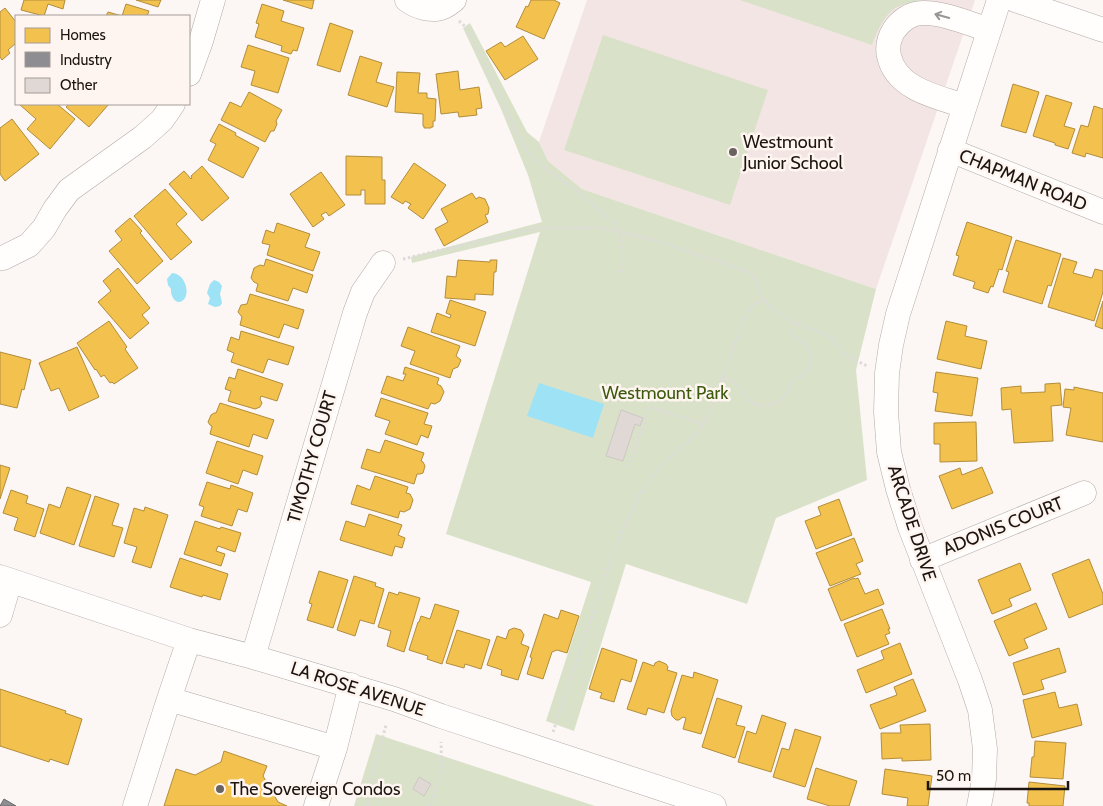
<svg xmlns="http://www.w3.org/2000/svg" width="1103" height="806" font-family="Cabin,sans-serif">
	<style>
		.education { fill: #f4e5e5 }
		.green { fill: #d9e2c9 }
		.water { fill: #9de2f5 }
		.homes { fill: #f2c14e; stroke: #b28d3b }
		.industry { fill: #8d8d92; stroke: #6b696b }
		.building { fill: #dfd8d5; stroke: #cec7c4 }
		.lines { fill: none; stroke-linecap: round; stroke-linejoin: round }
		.minor-casing { stroke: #b1aaa6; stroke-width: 25 }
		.path { stroke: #dddbda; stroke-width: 3; stroke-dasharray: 2.5 2.5; stroke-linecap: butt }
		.minor { stroke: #fffefd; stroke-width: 24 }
		.oneway { stroke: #999592 }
		.poi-dot { fill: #6a6360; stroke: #fff5f0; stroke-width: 2 }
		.labels { text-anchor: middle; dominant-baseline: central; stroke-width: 5; stroke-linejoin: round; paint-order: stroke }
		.poi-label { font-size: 18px; fill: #1c1410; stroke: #fff5f0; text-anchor: start }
		.street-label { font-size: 18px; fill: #1c1410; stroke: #fff5f0 }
		.park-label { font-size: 18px; fill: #3b590c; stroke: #fff5f0 }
	</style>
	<rect width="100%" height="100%" fill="#fcf6f4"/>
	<path class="education" d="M 587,0 L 975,0 L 876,289 L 582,189 L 548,161 L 539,142 Z"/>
	<path class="green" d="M 740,0 L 921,0 C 914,2 904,4 897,7 C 884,15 877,31 872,45 Z
		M 470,23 L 527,132 L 539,142 L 548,161 L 582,189 L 876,289 L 856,370 L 867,480 L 776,518 L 747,604 L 626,564 L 574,731 L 546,721 L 591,582 L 446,534 L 540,232 L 412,263 L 411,257 L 542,222 L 528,175 L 501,109 L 463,28 Z
		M 603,35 L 768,90 L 730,205 L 564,150 Z
		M 376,734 L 595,806 L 354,806 Z"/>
	<path class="water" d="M 172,273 C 183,273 190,289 185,298 C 179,307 170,299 171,289 L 168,285 L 167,279 Z
		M 214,280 L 219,282 L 222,286 L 220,294 L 222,303 L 220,306 L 215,307 L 208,304 L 210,298 L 207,293 L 210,284 Z
		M 539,383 L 604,404 L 593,438 L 527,416 Z"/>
	<path class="homes" d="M 24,0 L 65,0 L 63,9 L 48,4 L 44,16 L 21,10 Z
		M 136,0 L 161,0 L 158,7 Z
		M 283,0 L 314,0 L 312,9 Z
		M 531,0 L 554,0 L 560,3 L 544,39 L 516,27 L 526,6 L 528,7 Z
		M 126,4 L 149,11 L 147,16 L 106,16 L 108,12 L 122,16 Z
		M 262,4 L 284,11 L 281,21 L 304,28 L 297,51 L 293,50 L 291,54 L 281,51 L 282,46 L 255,37 L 259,24 L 256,23 Z
		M 5,8 L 16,22 L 16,43 L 8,50 L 10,53 L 2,60 L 0,57 L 0,12 Z
		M 330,23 L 353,31 L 340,72 L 317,65 Z
		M 523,36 L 538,59 L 505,80 L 486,51 L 501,42 L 505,47 Z
		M 248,45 L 289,58 L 278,93 L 251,85 L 255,71 L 241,67 Z
		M 360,56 L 382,63 L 376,82 L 394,87 L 387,107 L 348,95 Z
		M 458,71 L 460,90 L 479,87 L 482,108 L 476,109 L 477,115 L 459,117 L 458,112 L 441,114 L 436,74 Z
		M 397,72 L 420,73 L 418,93 L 427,93 L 427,98 L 436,99 L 435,121 L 433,121 L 433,127 L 431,127 L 431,128 L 424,128 L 424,126 L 423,126 L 423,114 L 395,112 Z
		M 1013,84 L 1039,92 L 1026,133 L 1001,126 Z
		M 249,92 L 282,110 L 276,121 L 277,124 L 274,131 L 271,131 L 265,142 L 221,120 L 230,102 L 241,107 Z
		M 1046,95 L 1072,103 L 1064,126 L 1075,129 L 1068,149 L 1055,145 L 1055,143 L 1033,136 Z
		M 19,104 L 57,104 L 75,119 L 50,149 L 27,129 L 36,119 Z
		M 66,104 L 109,104 L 89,127 L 66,107 L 68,105 Z
		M 1094,106 L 1103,109 L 1103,158 L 1086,153 L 1085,157 L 1072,153 L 1081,125 L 1088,127 Z
		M 12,119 L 39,154 L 5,181 L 0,174 L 0,128 Z
		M 219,124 L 236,133 L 235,135 L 259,148 L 243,178 L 208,160 L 216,144 L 210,141 Z
		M 346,156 L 382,157 L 382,180 L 385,180 L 385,204 L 365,204 L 365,190 L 361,190 L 361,195 L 346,195 Z
		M 414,163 L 446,185 L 423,219 L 408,208 L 411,204 L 405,201 L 403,204 L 391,197 Z
		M 202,166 L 229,198 L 202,221 L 169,184 L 184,171 L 191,179 L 192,178 L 191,176 Z
		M 321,172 L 345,205 L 329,216 L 326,212 L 321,215 L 324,219 L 313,227 L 290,194 Z
		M 165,189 L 187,214 L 176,224 L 192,242 L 171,260 L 134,216 Z
		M 472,193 L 476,199 L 479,197 L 485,199 L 489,208 L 488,214 L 485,215 L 488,222 L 444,246 L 435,229 L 448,222 L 441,209 Z
		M 130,218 L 142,231 L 140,233 L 163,261 L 137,284 L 109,251 L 122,240 L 115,231 Z
		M 967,222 L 1012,237 L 1002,270 L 999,269 L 993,287 L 991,286 L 988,293 L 973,288 L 975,282 L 953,275 L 959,256 L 956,255 Z
		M 277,223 L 310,234 L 305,247 L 320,252 L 313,271 L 267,255 L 270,245 L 262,243 L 266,230 L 274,233 Z
		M 1016,240 L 1061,254 L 1051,286 L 1048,285 L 1042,304 L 1003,292 L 1009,272 L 1006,271 Z
		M 1063,258 L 1077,262 L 1073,273 L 1092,278 L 1095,269 L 1103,271 L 1103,292 L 1094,321 L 1048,307 Z
		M 266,259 L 313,275 L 307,293 L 293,288 L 288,301 L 256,291 L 258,284 L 254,282 L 251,278 L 254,268 L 260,265 L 264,266 Z
		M 458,260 L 490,262 L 490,260 L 497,260 L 496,272 L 494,272 L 493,295 L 475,294 L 475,300 L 445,298 L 447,276 L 456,277 Z
		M 118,268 L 150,308 L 142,315 L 149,323 L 130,339 L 98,302 L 111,291 L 103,281 Z
		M 250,294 L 304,310 L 298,329 L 284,324 L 279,338 L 240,325 L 242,317 L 238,312 L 241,305 L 247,304 Z
		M 450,300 L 486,312 L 475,346 L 431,332 L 437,313 L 450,318 L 451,315 L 446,313 Z
		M 1103,301 L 1103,329 L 1095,326 Z
		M 109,321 L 127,347 L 125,349 L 138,368 L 114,384 L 112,382 L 110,383 L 104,375 L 101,377 L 96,369 L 95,370 L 77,343 Z
		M 946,321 L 967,326 L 965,336 L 987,341 L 981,369 L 937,359 Z
		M 408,327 L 460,346 L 456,356 L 461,360 L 458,367 L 453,369 L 450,378 L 410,364 L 415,351 L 401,346 Z
		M 241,331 L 294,347 L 288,365 L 268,359 L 263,373 L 231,362 L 234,353 L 227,350 L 231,337 L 239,340 Z
		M 77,347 L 99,397 L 69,411 L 59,388 L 51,391 L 39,363 Z
		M 0,352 L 31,360 L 24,390 L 22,389 L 17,408 L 0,404 Z
		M 405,367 L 439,378 L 437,384 L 441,386 L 444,392 L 440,401 L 435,404 L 431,403 L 428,409 L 381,393 L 387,376 L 403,381 L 406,374 L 403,374 Z
		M 238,369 L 283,384 L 277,401 L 261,396 L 260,399 L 262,403 L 260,407 L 255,409 L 228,401 L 231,391 L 225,389 L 229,377 L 235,379 Z
		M 936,372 L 978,378 L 972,416 L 935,411 L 938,393 L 933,392 Z
		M 1060,383 L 1062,405 L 1051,406 L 1053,441 L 1014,443 L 1011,409 L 1002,410 L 1001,388 L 1021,386 L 1021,393 L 1045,392 L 1045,384 Z
		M 1074,387 L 1103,393 L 1103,442 L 1066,435 L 1071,408 L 1063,407 L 1065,389 L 1074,390 Z
		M 381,398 L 428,413 L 424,424 L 432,426 L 428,438 L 421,435 L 417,445 L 385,434 L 390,421 L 375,416 Z
		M 220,403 L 274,420 L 267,439 L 253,434 L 249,447 L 210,434 L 212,426 L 210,425 L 208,422 L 211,415 L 214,413 L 216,413 Z
		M 976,422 L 977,461 L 940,462 L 940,444 L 934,444 L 934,423 Z
		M 385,440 L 424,453 L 421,461 L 423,462 L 425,466 L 423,473 L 420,474 L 417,474 L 414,484 L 361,468 L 367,449 L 380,453 Z
		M 217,441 L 263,456 L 257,475 L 243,470 L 238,484 L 206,473 Z
		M 0,465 L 10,468 L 0,499 Z
		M 982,467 L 993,493 L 952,509 L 939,476 L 960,468 L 962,475 Z
		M 375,476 L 408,487 L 406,493 L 410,494 L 413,500 L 410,509 L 404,512 L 400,511 L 398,518 L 351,504 L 357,485 L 370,490 Z
		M 207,482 L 230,489 L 231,485 L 253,493 L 247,512 L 238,509 L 232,526 L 201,516 L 204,507 L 199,505 Z
		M 67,487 L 91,495 L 74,545 L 40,533 L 49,504 L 60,508 Z
		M 11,490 L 28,496 L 26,503 L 44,509 L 35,537 L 14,530 L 18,518 L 3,513 Z
		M 95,496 L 119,504 L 112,525 L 123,528 L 114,557 L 79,546 Z
		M 839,499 L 852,535 L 816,549 L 805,521 L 821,515 L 818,507 Z
		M 145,507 L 168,515 L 151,568 L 132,562 L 137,547 L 124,543 L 134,508 L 144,511 Z
		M 369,514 L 402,525 L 398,535 L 405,538 L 402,548 L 395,546 L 392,556 L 340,540 L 346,521 L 365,527 Z
		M 195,521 L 220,529 L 221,527 L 241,533 L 235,552 L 218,546 L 216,551 L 225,554 L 221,566 L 184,554 Z
		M 854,538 L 863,561 L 856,564 L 861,574 L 830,586 L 816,553 Z
		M 180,558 L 228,574 L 220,600 L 203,595 L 202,597 L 170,587 Z
		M 1089,559 L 1103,594 L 1103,604 L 1069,618 L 1052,574 Z
		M 1020,563 L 1031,590 L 1009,599 L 1012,606 L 992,614 L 978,580 Z
		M 319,571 L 348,580 L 333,628 L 307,620 L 312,604 L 309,603 Z
		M 354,576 L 376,583 L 375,586 L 384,589 L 374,624 L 360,620 L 355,636 L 337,630 Z
		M 854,578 L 855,579 L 858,578 L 865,594 L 878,589 L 884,604 L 841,621 L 828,589 Z
		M 389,592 L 398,595 L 399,592 L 420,598 L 404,652 L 387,646 L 391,631 L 378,627 Z
		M 1036,603 L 1047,629 L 1024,639 L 1028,648 L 1009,656 L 994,621 Z
		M 435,604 L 459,611 L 442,664 L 427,659 L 428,656 L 409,650 L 418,622 L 419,622 L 421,616 L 430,619 Z
		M 882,609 L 890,629 L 888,629 L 890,633 L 885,635 L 889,644 L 857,657 L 844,624 Z
		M 561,610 L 579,616 L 567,653 L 557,650 L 552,652 L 543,679 L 527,674 L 532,658 L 530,657 L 544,614 L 558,619 Z
		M 514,628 L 521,630 L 524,635 L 521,644 L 529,647 L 518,680 L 501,675 L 502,670 L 487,665 L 497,636 L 506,639 L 509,630 Z
		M 457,630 L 490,640 L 481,669 L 465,664 L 464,668 L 446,663 Z
		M 900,643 L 912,674 L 866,693 L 857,670 L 884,659 L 881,651 Z
		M 602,648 L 637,660 L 631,682 L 621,679 L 614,702 L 600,698 L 602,693 L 589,689 Z
		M 1059,648 L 1066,672 L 1041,680 L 1044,689 L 1023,695 L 1013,663 Z
		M 659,661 L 666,664 L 668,667 L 667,670 L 677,673 L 664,713 L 648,708 L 646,715 L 627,709 L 643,662 L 654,666 L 655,663 Z
		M 694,672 L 718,680 L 701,734 L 683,729 L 686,718 L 683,717 L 679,720 L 676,720 L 672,716 L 671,711 L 682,675 L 693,678 Z
		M 913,679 L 926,711 L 880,729 L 870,705 L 897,695 L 894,687 Z
		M 0,689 L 66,711 L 65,713 L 82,719 L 68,765 L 50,759 L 49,762 L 0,746 Z
		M 1055,692 L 1059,708 L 1077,704 L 1082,725 L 1032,738 L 1023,700 Z
		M 717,698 L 742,706 L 736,725 L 745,727 L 735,758 L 702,747 Z
		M 762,715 L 786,723 L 771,772 L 738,762 L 747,731 L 756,734 Z
		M 930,724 L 931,760 L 902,761 L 902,758 L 882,759 L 881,733 L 901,733 L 900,725 Z
		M 795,729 L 821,737 L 805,787 L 773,777 L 782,748 L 789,750 Z
		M 1035,741 L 1066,743 L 1063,779 L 1030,777 L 1032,757 L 1034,757 Z
		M 224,751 L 267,766 L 263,776 L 278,802 L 287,806 L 164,806 L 176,769 L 195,775 L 221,762 Z
		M 816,768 L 857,781 L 849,806 L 830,806 L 807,799 Z
		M 885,769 L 932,776 L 928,806 L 907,806 L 908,798 L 882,794 Z
		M 1029,782 L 1065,786 L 1063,806 L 1029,806 L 1029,803 L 1027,803 Z"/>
	<path class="industry" d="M 4,799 L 16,806 L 0,806 Z"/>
	<path class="building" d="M 621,410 L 643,418 L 640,426 L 635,424 L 623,461 L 606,456 Z
		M 419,777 L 431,784 L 424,796 L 413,789 Z"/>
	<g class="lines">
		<g class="minor-casing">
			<path id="minor" d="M 407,0 C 416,7 433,12 443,7 C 447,6 451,2 454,0
				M 1015,0 L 1103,30
				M 189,74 L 201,41 L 213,0
				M 965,106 C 937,97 896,89 889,56 C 887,47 889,38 894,30 C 900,21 911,13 922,13 C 942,12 970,24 989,30
				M 950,150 L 1103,212
				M 0,258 L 3,258 L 29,245 L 44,228 L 55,209 L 69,190 L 143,137 L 162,120 L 173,104
				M 922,560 L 1084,493
				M 0,577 L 189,640 L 253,657 L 394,699 L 441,716 L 714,806
				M 0,615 L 10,581
				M 253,657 L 355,313 L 363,292 L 383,263
				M 169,699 L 335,748
				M 135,806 L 169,699 L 189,640
				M 316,806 L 335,748 L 351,685
				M 979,806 L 984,779 L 985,749 L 980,710 L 970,680 L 910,527 L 898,489 L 889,452 L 886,412 L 887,373 L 891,345 L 898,314 L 999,0"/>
		</g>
		<path class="path" d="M 459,21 L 467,28 L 495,84 L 515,131 L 527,151 L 538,163 L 574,189 L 615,223 L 620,233 L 622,240 L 623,263 L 621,274
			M 403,259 L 536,228 L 602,228 L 653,240 L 720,262 L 748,272 L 755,278 L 763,299 L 776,312 L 790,320 L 831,337 L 844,354 L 851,358 L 867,366
			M 723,377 C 728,379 733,381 737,384 C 746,392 745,402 759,405 C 771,407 783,400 789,390 C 790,387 791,382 794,380 C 796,378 798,377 801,376 C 807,372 812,364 811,356 C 810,343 799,341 791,334 L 795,322
			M 628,467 L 649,407 L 703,424
			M 553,732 L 609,565 L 623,529 L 638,497 L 657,470 L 695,435 L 703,424 L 710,412 L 744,318 L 751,307 L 763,299
			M 368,806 L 371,782 L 386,725
			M 430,806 L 433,798 L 442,770 L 441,742"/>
		<use href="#minor" class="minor"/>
	</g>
	<defs><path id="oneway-shaft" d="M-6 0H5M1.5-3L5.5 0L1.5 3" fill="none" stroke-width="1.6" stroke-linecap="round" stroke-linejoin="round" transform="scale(1.25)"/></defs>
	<use class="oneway" href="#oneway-shaft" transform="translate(942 16) rotate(-164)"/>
	<g class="poi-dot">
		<circle cx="733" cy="152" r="5"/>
		<circle cx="220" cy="789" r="5"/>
	</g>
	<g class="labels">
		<g class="poi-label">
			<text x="743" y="142">Westmount<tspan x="743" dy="21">Junior School</tspan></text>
			<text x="230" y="789">The Sovereign Condos</text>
		</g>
		<g class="street-label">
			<text transform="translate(1023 180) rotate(22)">CHAPMAN ROAD</text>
			<text transform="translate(312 457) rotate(-74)">TIMOTHY COURT</text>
			<text transform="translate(912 523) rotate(72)">ARCADE DRIVE</text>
			<text transform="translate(1003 526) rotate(-22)">ADONIS COURT</text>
			<text transform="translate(358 689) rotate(18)">LA ROSE AVENUE</text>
		</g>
		<g class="park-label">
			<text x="665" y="393">Westmount Park</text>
		</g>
	</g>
	<rect x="15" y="15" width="175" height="90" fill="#fff5f0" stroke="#a49b96"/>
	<rect x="25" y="28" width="25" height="15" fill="#f2c14e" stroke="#a49b96"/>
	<text x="60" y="40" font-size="15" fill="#1c1410">Homes</text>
	<rect x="25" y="52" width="25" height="15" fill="#8d8d92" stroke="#a49b96"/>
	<text x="60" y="65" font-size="15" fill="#1c1410">Industry</text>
	<rect x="25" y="78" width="25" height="15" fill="#dfd8d5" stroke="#a49b96"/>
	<text x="60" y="90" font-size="15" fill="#1c1410">Other</text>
	<path d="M928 781v8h140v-8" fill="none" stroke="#1c1410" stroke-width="2.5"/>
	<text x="936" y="781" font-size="15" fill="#1c1410" stroke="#fff5f0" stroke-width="4" paint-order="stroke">50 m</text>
</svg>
